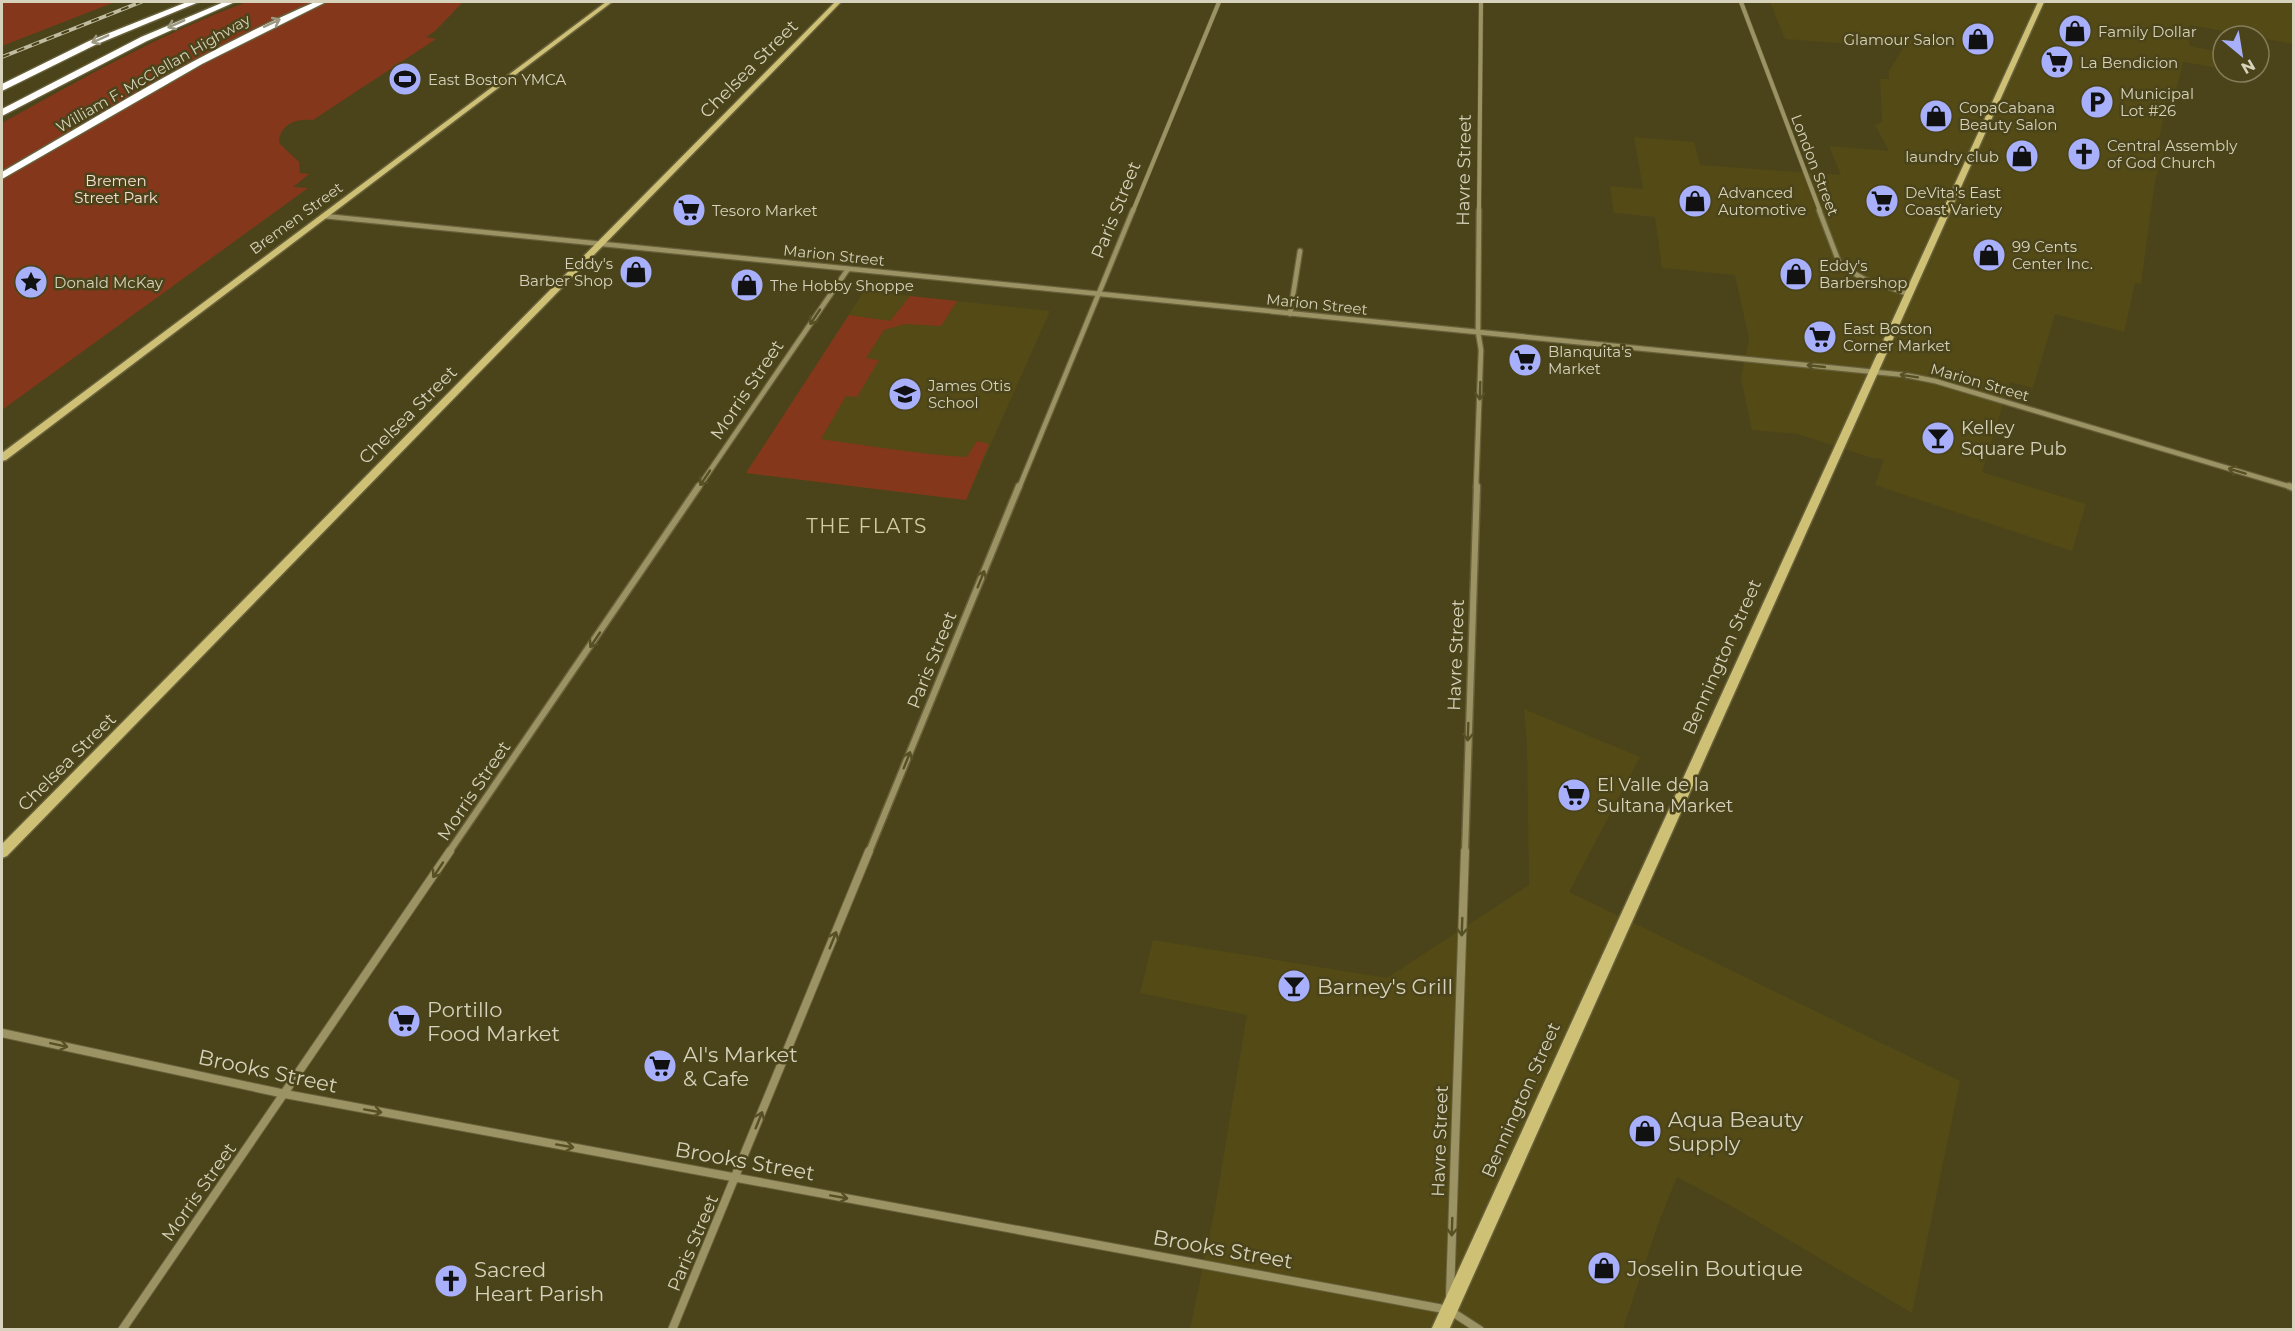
<svg xmlns="http://www.w3.org/2000/svg" width="2295" height="1331" font-family="Montserrat,sans-serif">
	<style>
		.built { fill: #534a16 }
		.green { fill: #84371b }
		.lines { fill: none; stroke-linecap: round; stroke-linejoin: round }
		.minor-far3-casing { stroke: #67603a; stroke-width: 5 }
		.minor-far2-casing { stroke: #67603a; stroke-width: 7 }
		.minor-far1-casing { stroke: #67603a; stroke-width: 9 }
		.minor-casing { stroke: #67603a; stroke-width: 10 }
		.secondary-casing { stroke: #67603a; stroke-width: 3 }
		.motorway-casing { stroke: #67603a; stroke-width: 3 }
		.minor-far3 { stroke: #9c9365; stroke-width: 4 }
		.minor-far2 { stroke: #9c9365; stroke-width: 4.5 }
		.minor-far1 { stroke: #9c9365; stroke-width: 6 }
		.minor { stroke: #9c9365; stroke-width: 8 }
		.secondary { fill: #cec074; fill-rule: evenodd }
		.motorway { fill: #fff; fill-rule: evenodd }
		.rail-casing { stroke: #c0bba1; stroke-width: 4 }
		.rail { stroke: #4b441a; stroke-width: 2; stroke-dasharray: 8; stroke-linecap: butt }
		.oneway { stroke: #9c9881 }
		.oneway2 { stroke: #575025 }
		.labels { text-anchor: middle; dominant-baseline: central; stroke-width: 5; stroke-linejoin: round; paint-order: stroke }
		.far-poi-label { font-size: 15px; fill: #d6d2bb; stroke: #4b441a; text-anchor: start }
		.far-street-label { font-size: 15px; fill: #d6d2bb; stroke: #4b441a }
		.far-park-label { font-size: 15px; fill: #f9dcd2; stroke: #4b441a }
		.street-label { font-size: 18px; fill: #d6d2bb; stroke: #4b441a }
		.poi-label { font-size: 18px; fill: #d6d2bb; stroke: #4b441a; text-anchor: start }
		.neighbourhood-label { font-size: 20px; letter-spacing: 1.5px; fill: #d5cd9f; stroke: #4b441a }
		.near-poi-label { font-size: 21px; fill: #d6d2bb; stroke: #4b441a; text-anchor: start }
		.near-street-label { font-size: 21px; fill: #d6d2bb; stroke: #4b441a }
	</style>
	<rect width="100%" height="100%" fill="#4b441a"/>
	<path class="built" d="M 1770,2 L 2293,2 L 2293,44 L 2190,25 L 2188,35 L 2190,46 L 2223,53 L 2223,69 L 2183,62 L 2176,90 L 2169,89 L 2158,144 L 2165,146 L 2155,181 L 2141,284 L 2135,283 L 2124,332 L 2055,314 L 2033,388 L 2010,382 L 1982,472 L 2086,504 L 2072,551 L 1875,485 L 1884,459 L 1872,458 L 1798,434 L 1752,430 L 1741,379 L 1749,339 L 1735,275 L 1662,268 L 1655,217 L 1614,213 L 1610,186 L 1643,189 L 1634,137 L 1694,142 L 1700,165 L 1841,175 L 1829,146 L 1889,151 L 1875,125 L 1882,122 L 1880,79 L 1889,79 L 1889,71 L 1903,48 L 1785,39 Z
		M 864,291 L 1050,311 L 966,500 L 746,473 Z
		M 1524,709 L 1640,757 L 1569,892 L 1960,1081 L 1912,1313 L 1728,1204 L 1677,1177 L 1658,1224 L 1623,1329 L 1190,1329 L 1215,1208 L 1247,1015 L 1140,993 L 1153,940 L 1387,978 L 1529,885 L 1527,744 Z"/>
	<path class="green" d="M 2,2 L 115,2 L 2,46 Z
		M 247,2 L 463,2 L 435,31 L 426,37 L 436,39 L 313,120 C 297,118 279,124 279,143 L 299,162 L 300,173 L 309,174 L 293,187 L 308,188 L 2,410 L 2,123 C 81,79 162,33 247,2 Z
		M 910,296 L 957,301 L 941,326 L 905,324 L 884,330 L 866,358 L 879,360 L 857,397 L 846,396 L 821,439 C 869,446 918,454 967,457 L 977,441 L 989,444 L 966,500 L 746,473 L 849,315 L 890,321 Z"/>
	<g class="lines">
		<g class="minor-far3-casing">
			<path id="minor-far3" d="M 1741,2 L 1820,211
				M 1133,211 L 1219,2
				M 1479,211 L 1481,2"/>
		</g>
		<g class="minor-far2-casing">
			<path id="minor-far2" d="M 1819,210 L 1840,265 L 1864,279 L 1909,294
				M 324,216 L 1905,375 L 1935,381 L 2294,488
				M 1290,314 L 1300,251
				M 698,488 L 848,269
				M 1019,488 L 1133,210
				M 1476,488 L 1481,350 L 1478,332 L 1479,210"/>
		</g>
		<g class="minor-far1-casing">
			<path id="minor-far1" d="M 2289,486 L 2294,488
				M 449,852 L 699,486
				M 869,852 L 1019,486
				M 1465,852 L 1477,486"/>
		</g>
		<g class="minor-casing">
			<path id="minor" d="M 2,1033 L 285,1094 L 1449,1310 L 1480,1330
				M 1450,1295 L 1465,851
				M 122,1330 L 450,851
				M 672,1330 L 869,851"/>
		</g>
		<g class="secondary-casing">
			<path id="secondary" d="M 606,2 L 612,2 L 6,460 L 2,461 L 2,453 Z
				M 835,2 L 841,2 L 7,856 L 2,858 L 2,844 Z
				M 2038,2 L 2044,2 L 1449,1330 L 1431,1330 Z"/>
		</g>
		<g class="motorway-casing">
			<path id="motorway" d="M 187,2 L 199,2 L 95,45 L 2,91 L 2,84 L 89,41 Z
				M 224,2 L 235,2 L 147,41 L 2,116 L 2,109 L 141,37 Z
				M 315,2 L 326,2 L 202,64 L 2,179 L 2,172 C 105,112 205,49 315,2 Z"/>
		</g>
		<use href="#minor-far3" class="minor-far3"/>
		<use href="#minor-far2" class="minor-far2"/>
		<use href="#minor-far1" class="minor-far1"/>
		<use href="#minor" class="minor"/>
		<use href="#secondary" class="secondary"/>
		<use href="#motorway" class="motorway"/>
		<g class="rail-casing">
			<path id="rail" d="M 2,57 L 141,2"/>
		</g>
		<use href="#rail" class="rail"/>
	</g>
	<defs><path id="oneway-shaft" d="M-6 0H5M1.5-3L5.5 0L1.5 3" fill="none" stroke-width="1.6" stroke-linecap="round" stroke-linejoin="round" transform="scale(1.5)"/></defs>
	<g class="oneway">
		<use href="#oneway-shaft" transform="translate(272 23) rotate(-25)"/>
		<use href="#oneway-shaft" transform="translate(176 24) rotate(156)"/>
		<use href="#oneway-shaft" transform="translate(100 39) rotate(156)"/>
	</g>
	<g class="oneway2">
		<use href="#oneway-shaft" transform="translate(815 317) rotate(124)"/>
		<use href="#oneway-shaft" transform="translate(1816 366) rotate(-174)"/>
		<use href="#oneway-shaft" transform="translate(1909 376) rotate(-171)"/>
		<use href="#oneway-shaft" transform="translate(1480 391) rotate(92)"/>
		<use href="#oneway-shaft" transform="translate(2237 471) rotate(-163)"/>
		<use href="#oneway-shaft" transform="translate(705 478) rotate(124)"/>
		<use href="#oneway-shaft" transform="translate(981 579) rotate(-68)"/>
		<use href="#oneway-shaft" transform="translate(595 640) rotate(124)"/>
		<use href="#oneway-shaft" transform="translate(1468 732) rotate(92)"/>
		<use href="#oneway-shaft" transform="translate(907 760) rotate(-68)"/>
		<use href="#oneway-shaft" transform="translate(438 870) rotate(124)"/>
		<use href="#oneway-shaft" transform="translate(1462 927) rotate(92)"/>
		<use href="#oneway-shaft" transform="translate(833 940) rotate(-68)"/>
		<use href="#oneway-shaft" transform="translate(59 1045) rotate(12)"/>
		<use href="#oneway-shaft" transform="translate(373 1111) rotate(10)"/>
		<use href="#oneway-shaft" transform="translate(759 1120) rotate(-68)"/>
		<use href="#oneway-shaft" transform="translate(565 1146) rotate(10)"/>
		<use href="#oneway-shaft" transform="translate(839 1197) rotate(10)"/>
		<use href="#oneway-shaft" transform="translate(1452 1227) rotate(92)"/>
	</g>
	<defs>
		<g id="shop-disc" transform="scale(1.725)"><circle r="9.5" fill="#a8b0fc" stroke="#4b441a"/><path d="M-5-2.5h2.3a2.7 3.5 0 0 1 5.4 0H5L5.5 6h-11ZM-1.5-2.5h3a1.5 2.3 0 0 0-3 0Z" fill="#111"/></g>
		<g id="supermarket-disc" transform="scale(1.725)"><circle r="9.5" fill="#a8b0fc" stroke="#4b441a"/><path d="M-6-5.5h2.5l.6 2H6L4.5 2H-2.5L-4.4-4H-6ZM-1.5 3.2a1.3 1.3 0 1 0 .1 0ZM3 3.2a1.3 1.3 0 1 0 .1 0Z" fill="#111"/></g>
		<g id="stadium-disc" transform="scale(1.725)"><circle r="9.5" fill="#a8b0fc" stroke="#4b441a"/><path d="M0-5a6.5 5 0 1 0 0 10a6.5 5 0 1 0 0-10ZM-3.5-1.8h7v3.6h-7Z" fill="#111"/></g>
		<g id="parking-disc" transform="scale(1.725)"><circle r="9.5" fill="#a8b0fc" stroke="#4b441a"/><path d="M-3.5-5.5H1a3.5 3.5 0 0 1 0 7H-1V5.5H-3.5ZM-1-3.4V-.6H.8a1.4 1.4 0 0 0 0-2.8Z" fill="#111"/></g>
		<g id="church-disc" transform="scale(1.725)"><circle r="9.5" fill="#a8b0fc" stroke="#4b441a"/><path d="M-1.2-6h2.4v3.5h3.3v2.4h-3.3V6h-2.4V-.1h-3.3v-2.4h3.3Z" fill="#111"/></g>
		<g id="sight-disc" transform="scale(1.725)"><circle r="9.5" fill="#a8b0fc" stroke="#4b441a"/><path d="M0-6L1.8-2.2L6-1.7L2.9 1.2L3.7 5.4L0 3.3L-3.7 5.4L-2.9 1.2L-6-1.7L-1.8-2.2Z" fill="#111"/></g>
		<g id="school-disc" transform="scale(1.725)"><circle r="9.5" fill="#a8b0fc" stroke="#4b441a"/><path d="M0-5L7-2L0 1L-7-2ZM-4 1L0 2.5L4 1V4Q0 6-4 4Z" fill="#111"/></g>
		<g id="bar-disc" transform="scale(1.725)"><circle r="9.5" fill="#a8b0fc" stroke="#4b441a"/><path d="M-6-5H6L.8 .8V4.5H3.5V6h-7V4.5H-.8V.8Z" fill="#111"/></g>
	</defs>
	<g fill-rule="evenodd">
		<use href="#shop-disc" x="2075" y="31"/>
		<use href="#shop-disc" x="1978" y="39"/>
		<use href="#supermarket-disc" x="2057" y="62"/>
		<use href="#stadium-disc" x="405" y="79"/>
		<use href="#parking-disc" x="2097" y="102"/>
		<use href="#shop-disc" x="1936" y="116"/>
		<use href="#church-disc" x="2084" y="154"/>
		<use href="#shop-disc" x="2022" y="156"/>
		<use href="#shop-disc" x="1695" y="201"/>
		<use href="#supermarket-disc" x="1882" y="201"/>
		<use href="#supermarket-disc" x="689" y="210"/>
		<use href="#shop-disc" x="1989" y="255"/>
		<use href="#shop-disc" x="636" y="272"/>
		<use href="#shop-disc" x="1796" y="274"/>
		<use href="#sight-disc" x="31" y="282"/>
		<use href="#shop-disc" x="747" y="285"/>
		<use href="#supermarket-disc" x="1820" y="337"/>
		<use href="#supermarket-disc" x="1525" y="360"/>
		<use href="#school-disc" x="905" y="394"/>
		<use href="#bar-disc" x="1938" y="438"/>
		<use href="#supermarket-disc" x="1574" y="795"/>
		<use href="#bar-disc" x="1294" y="986"/>
		<use href="#supermarket-disc" x="404" y="1021"/>
		<use href="#supermarket-disc" x="660" y="1066"/>
		<use href="#shop-disc" x="1645" y="1131"/>
		<use href="#shop-disc" x="1604" y="1268"/>
		<use href="#church-disc" x="451" y="1281"/>
	</g>
	<g class="labels">
		<g class="far-poi-label">
			<text x="2098" y="31">Family Dollar</text>
			<text x="1955" y="39" text-anchor="end">Glamour Salon</text>
			<text x="2080" y="62">La Bendicion</text>
			<text x="428" y="79">East Boston YMCA</text>
			<text x="2120" y="93">Municipal<tspan x="2120" dy="17">Lot #26</tspan></text>
			<text x="1959" y="107">CopaCabana<tspan x="1959" dy="17">Beauty Salon</tspan></text>
			<text x="2107" y="145">Central Assembly<tspan x="2107" dy="17">of God Church</tspan></text>
			<text x="1999" y="156" text-anchor="end">laundry club</text>
			<text x="1718" y="192">Advanced<tspan x="1718" dy="17">Automotive</tspan></text>
			<text x="1905" y="192">DeVita's East<tspan x="1905" dy="17">Coast Variety</tspan></text>
			<text x="712" y="210">Tesoro Market</text>
			<text x="2012" y="246">99 Cents<tspan x="2012" dy="17">Center Inc.</tspan></text>
			<text x="613" y="263" text-anchor="end">Eddy's<tspan x="613" dy="17">Barber Shop</tspan></text>
			<text x="1819" y="265">Eddy's<tspan x="1819" dy="17">Barbershop</tspan></text>
			<text x="54" y="282">Donald McKay</text>
			<text x="770" y="285">The Hobby Shoppe</text>
			<text x="1843" y="328">East Boston<tspan x="1843" dy="17">Corner Market</tspan></text>
			<text x="1548" y="351">Blanquita's<tspan x="1548" dy="17">Market</tspan></text>
			<text x="928" y="385">James Otis<tspan x="928" dy="17">School</tspan></text>
		</g>
		<g class="far-street-label">
			<text transform="translate(153 73) rotate(-30)">William F. McClellan Highway</text>
			<text transform="translate(1815 165) rotate(69)">London Street</text>
			<text transform="translate(296 218) rotate(-36)">Bremen Street</text>
			<text transform="translate(834 255) rotate(6)">Marion Street</text>
			<text transform="translate(1317 304) rotate(6)">Marion Street</text>
			<text transform="translate(1980 382) rotate(16)">Marion Street</text>
		</g>
		<g class="far-park-label">
			<text x="116" y="180">Bremen<tspan x="116" dy="17">Street Park</tspan></text>
		</g>
		<g class="street-label">
			<text transform="translate(749 69) rotate(-45)">Chelsea Street</text>
			<text transform="translate(1464 170) rotate(-89)">Havre Street</text>
			<text transform="translate(1116 210) rotate(-68)">Paris Street</text>
			<text transform="translate(747 390) rotate(-56)">Morris Street</text>
			<text transform="translate(408 415) rotate(-45)">Chelsea Street</text>
			<text transform="translate(1456 655) rotate(-88)">Havre Street</text>
			<text transform="translate(1722 657) rotate(-66)">Bennington Street</text>
			<text transform="translate(932 660) rotate(-68)">Paris Street</text>
			<text transform="translate(67 762) rotate(-45)">Chelsea Street</text>
			<text transform="translate(474 791) rotate(-56)">Morris Street</text>
			<text transform="translate(1521 1100) rotate(-66)">Bennington Street</text>
			<text transform="translate(1440 1141) rotate(-88)">Havre Street</text>
			<text transform="translate(199 1192) rotate(-55)">Morris Street</text>
			<text transform="translate(693 1243) rotate(-67)">Paris Street</text>
		</g>
		<g class="poi-label">
			<text x="1961" y="428">Kelley<tspan x="1961" dy="21">Square Pub</tspan></text>
			<text x="1597" y="785">El Valle de la<tspan x="1597" dy="21">Sultana Market</tspan></text>
		</g>
		<g class="neighbourhood-label">
			<text x="867" y="526">THE FLATS</text>
		</g>
		<g class="near-poi-label">
			<text x="1317" y="986">Barney's Grill</text>
			<text x="427" y="1009">Portillo<tspan x="427" dy="24">Food Market</tspan></text>
			<text x="683" y="1054">Al's Market<tspan x="683" dy="24">&amp; Cafe</tspan></text>
			<text x="1668" y="1119">Aqua Beauty<tspan x="1668" dy="24">Supply</tspan></text>
			<text x="1627" y="1268">Joselin Boutique</text>
			<text x="474" y="1269">Sacred<tspan x="474" dy="24">Heart Parish</tspan></text>
		</g>
		<g class="near-street-label">
			<text transform="translate(268 1071) rotate(12)">Brooks Street</text>
			<text transform="translate(745 1161) rotate(10)">Brooks Street</text>
			<text transform="translate(1223 1249) rotate(10)">Brooks Street</text>
		</g>
	</g>
	<rect width="2295" height="1331" fill="none" stroke="#d6d2bb" stroke-width="6"/>
	<g transform="translate(2241 54) rotate(150)"><circle r="28" fill="#4b441a" stroke="#837d5a" stroke-width="1.5"/>
	<path d="M0-4.5L10 22L0 15L-10 22Z" fill="#a8b0fc"/>
	<text y="-9" font-size="16" font-weight="bold" text-anchor="middle" fill="#d6d2bb">N</text>
	</g>
</svg>
